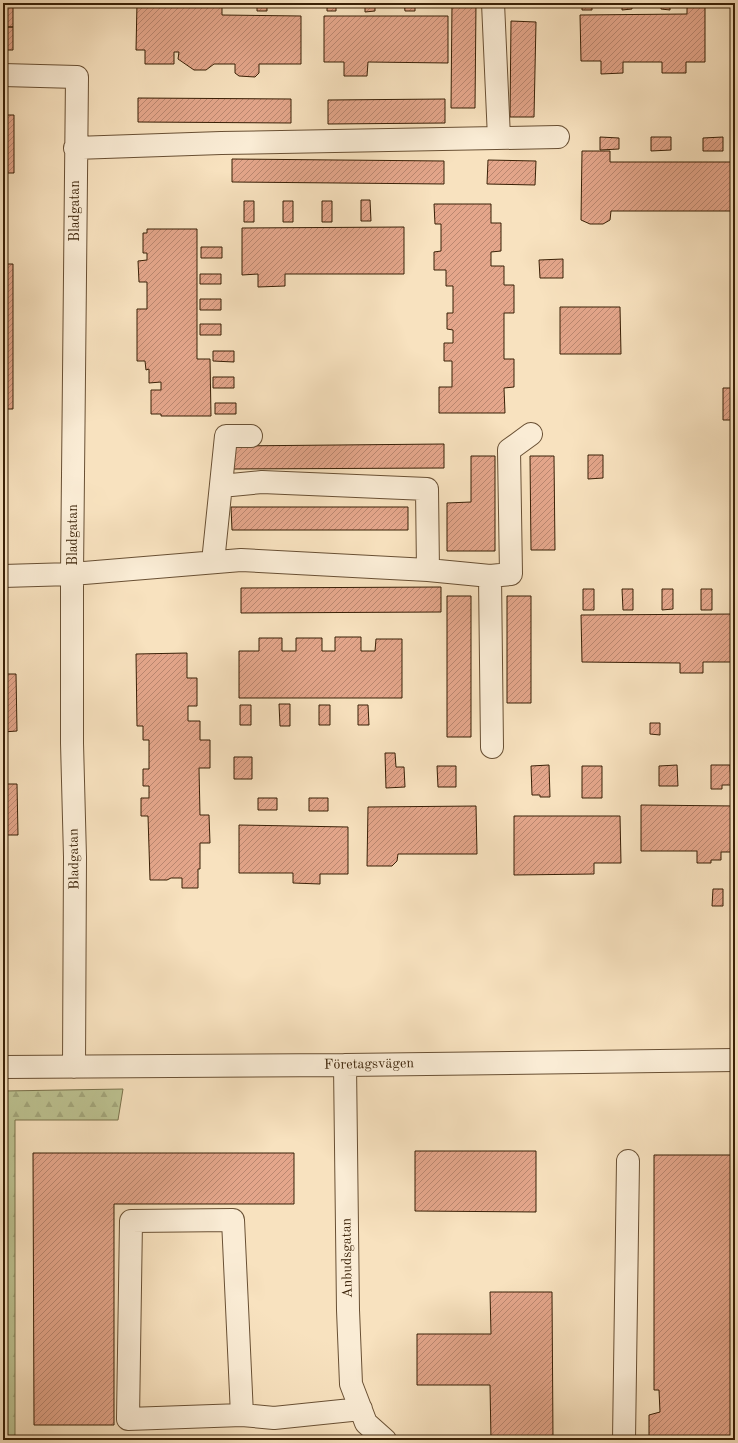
<svg xmlns="http://www.w3.org/2000/svg" width="738" height="1443" font-family="'Old Standard TT',serif">
	<style>
		.forest { fill: url(#forest-firs); stroke: #7b724c }
		.building { fill: url(#building-hatch); stroke: #392006 }
		.lines { fill: none; stroke-linecap: round; stroke-linejoin: round }
		.minor-casing { stroke: #695034; stroke-width: 24 }
		.minor { stroke: #faecd5; stroke-width: 22 }
		.labels { text-anchor: middle; dominant-baseline: central; stroke-width: 3.5; stroke-linejoin: round; paint-order: stroke }
		.street-label { font-size: 14px; fill: #392006; stroke: #faecd5 }
	</style>
	<defs>
		<pattern id="forest-firs" width="22" height="20" patternUnits="userSpaceOnUse"><rect width="22" height="20" fill="#bdc392"/><path d="M5 1l3.5 6h-7zM16 11l3.5 6h-7z" fill="#a3a77c"/></pattern>
		<pattern id="building-hatch" width="6" height="6" patternUnits="userSpaceOnUse"><rect width="6" height="6" fill="#e4a68b"/><path d="M-1 1l2-2M0 6l6-6M5 7l2-2" fill="none" stroke="#ba8770"/></pattern>
	</defs>
	<rect width="100%" height="100%" fill="#f8e2bf"/>
	<filter id="stains"><feTurbulence type="fractalNoise" baseFrequency=".005" numOctaves="4"/><feColorMatrix values="0 0 0 0 .2 0 0 0 0 .09 0 0 0 0 .02 0 0 0 .5 -.17"/></filter>
	<radialGradient id="worn" r=".72"><stop offset=".6" stop-color="#630" stop-opacity="0"/><stop offset="1" stop-color="#630" stop-opacity=".3"/></radialGradient>
	<path class="forest" d="M 123,1089 L 118,1120 L 15,1120 L 15,1440 L 3,1440 L 3,1091 Z"/>
	<path class="building" d="M 3,3 L 13,3 L 13,27 L 3,27 Z
		M 137,3 L 228,3 L 228,4 L 222,4 L 222,15 L 301,16 L 301,64 L 259,64 L 259,73 L 255,77 L 239,76 L 235,73 L 235,64 L 214,64 L 206,70 L 194,70 L 178,59 L 179,52 L 174,52 L 174,64 L 145,64 L 145,50 L 136,50 Z
		M 257,3 L 267,3 L 267,11 L 257,11 Z
		M 327,3 L 336,3 L 336,11 L 327,11 Z
		M 365,3 L 375,3 L 375,11 L 365,12 Z
		M 404,3 L 415,3 L 415,11 L 405,11 Z
		M 452,3 L 476,3 L 475,108 L 451,108 Z
		M 582,3 L 592,3 L 592,10 L 582,10 Z
		M 622,3 L 632,3 L 632,9 L 622,10 Z
		M 661,3 L 670,3 L 670,10 L 661,9 Z
		M 687,6 L 705,6 L 705,62 L 686,62 L 686,73 L 662,73 L 662,62 L 623,62 L 623,73 L 601,74 L 601,61 L 581,61 L 580,15 L 687,14 Z
		M 324,16 L 448,16 L 448,63 L 368,62 L 367,76 L 344,76 L 344,62 L 324,62 Z
		M 511,21 L 536,22 L 534,117 L 510,117 Z
		M 3,27 L 13,27 L 13,50 L 3,50 Z
		M 138,98 L 291,99 L 291,123 L 138,122 Z
		M 445,99 L 445,123 L 328,124 L 328,100 Z
		M 3,115 L 14,115 L 14,173 L 3,173 Z
		M 600,137 L 619,138 L 619,149 L 600,150 Z
		M 651,137 L 671,137 L 671,150 L 651,151 Z
		M 723,137 L 723,151 L 703,151 L 703,138 Z
		M 582,151 L 610,151 L 610,162 L 735,162 L 735,211 L 611,211 L 610,220 L 603,224 L 590,224 L 581,220 Z
		M 232,159 L 444,161 L 444,184 L 232,182 Z
		M 488,160 L 536,161 L 535,185 L 487,184 Z
		M 361,200 L 370,200 L 371,221 L 361,221 Z
		M 244,201 L 254,201 L 254,222 L 244,222 Z
		M 283,201 L 293,201 L 293,222 L 283,222 Z
		M 322,201 L 332,201 L 332,222 L 322,222 Z
		M 434,204 L 491,204 L 491,223 L 501,223 L 501,251 L 491,252 L 491,266 L 504,266 L 504,285 L 514,285 L 514,313 L 504,313 L 504,359 L 514,359 L 514,387 L 504,388 L 505,413 L 439,413 L 439,387 L 452,387 L 452,361 L 444,361 L 444,343 L 453,343 L 453,330 L 447,329 L 447,313 L 453,313 L 453,286 L 446,286 L 446,270 L 434,270 L 434,252 L 441,251 L 441,224 L 435,224 Z
		M 404,227 L 404,274 L 285,274 L 285,286 L 258,287 L 258,274 L 242,275 L 242,228 Z
		M 147,229 L 197,229 L 197,359 L 210,359 L 211,416 L 161,416 L 161,414 L 151,414 L 151,390 L 161,390 L 161,382 L 149,383 L 149,369 L 146,370 L 145,361 L 137,361 L 137,309 L 147,309 L 147,282 L 139,282 L 138,261 L 147,260 L 147,253 L 143,253 L 143,233 L 147,233 Z
		M 201,247 L 222,247 L 222,258 L 201,258 Z
		M 563,259 L 563,278 L 540,278 L 539,260 Z
		M 3,264 L 13,264 L 13,409 L 7,409 L 7,420 L 3,420 Z
		M 200,274 L 221,274 L 221,284 L 200,284 Z
		M 200,299 L 221,299 L 221,310 L 200,310 Z
		M 560,307 L 620,307 L 621,354 L 560,354 Z
		M 200,324 L 221,324 L 221,335 L 200,335 Z
		M 213,351 L 234,351 L 234,362 L 213,361 Z
		M 213,377 L 234,377 L 234,388 L 213,388 Z
		M 723,388 L 735,388 L 735,420 L 723,420 Z
		M 215,403 L 236,403 L 236,414 L 215,414 Z
		M 444,444 L 444,468 L 232,469 L 232,446 Z
		M 588,455 L 603,455 L 603,478 L 588,479 Z
		M 471,456 L 495,456 L 495,551 L 447,551 L 447,503 L 471,502 Z
		M 530,456 L 554,456 L 555,550 L 531,550 Z
		M 231,507 L 408,507 L 408,530 L 232,530 Z
		M 441,587 L 441,612 L 241,613 L 241,588 Z
		M 583,589 L 594,589 L 594,610 L 583,610 Z
		M 622,589 L 633,589 L 633,610 L 623,610 Z
		M 662,589 L 673,589 L 673,609 L 662,610 Z
		M 701,589 L 712,589 L 712,610 L 701,610 Z
		M 447,596 L 471,596 L 471,737 L 447,737 Z
		M 507,596 L 531,596 L 531,703 L 507,703 Z
		M 735,614 L 735,662 L 703,662 L 703,673 L 680,673 L 680,663 L 582,662 L 581,615 Z
		M 335,637 L 361,637 L 361,651 L 375,651 L 376,639 L 402,639 L 402,698 L 239,698 L 239,651 L 259,651 L 259,638 L 282,638 L 282,651 L 296,651 L 296,638 L 322,638 L 322,651 L 335,651 Z
		M 187,653 L 187,678 L 197,678 L 197,706 L 188,706 L 188,721 L 200,721 L 200,740 L 210,740 L 210,768 L 199,768 L 200,815 L 209,815 L 210,843 L 200,843 L 200,869 L 198,869 L 198,888 L 182,888 L 182,878 L 171,878 L 167,880 L 150,880 L 148,816 L 141,816 L 141,798 L 149,798 L 149,786 L 143,786 L 143,769 L 149,769 L 149,740 L 143,740 L 143,726 L 137,726 L 136,654 Z
		M 3,674 L 16,674 L 17,731 L 3,732 Z
		M 279,704 L 290,704 L 290,726 L 280,726 Z
		M 240,705 L 251,705 L 251,725 L 240,725 Z
		M 319,705 L 330,705 L 330,725 L 319,725 Z
		M 358,705 L 368,705 L 369,725 L 358,725 Z
		M 650,723 L 660,723 L 660,735 L 650,734 Z
		M 385,753 L 395,753 L 396,767 L 404,767 L 405,787 L 386,788 Z
		M 234,757 L 252,757 L 252,779 L 234,779 Z
		M 549,765 L 550,797 L 540,797 L 540,795 L 532,795 L 531,766 Z
		M 677,765 L 678,786 L 659,786 L 659,766 Z
		M 711,765 L 730,765 L 731,785 L 722,785 L 722,789 L 711,789 Z
		M 437,766 L 456,766 L 456,787 L 438,787 Z
		M 582,766 L 602,766 L 602,798 L 582,798 Z
		M 3,784 L 17,784 L 18,835 L 3,835 Z
		M 258,798 L 277,798 L 277,810 L 258,810 Z
		M 309,798 L 328,798 L 328,811 L 309,811 Z
		M 641,805 L 735,806 L 735,852 L 721,852 L 721,860 L 711,860 L 711,863 L 697,863 L 697,851 L 641,851 Z
		M 476,806 L 477,854 L 398,854 L 397,861 L 392,866 L 367,866 L 368,807 Z
		M 514,816 L 620,816 L 621,863 L 594,863 L 594,874 L 514,875 Z
		M 239,825 L 348,827 L 348,874 L 320,874 L 320,884 L 293,883 L 293,873 L 239,873 Z
		M 713,889 L 723,889 L 723,906 L 712,906 Z
		M 415,1151 L 536,1151 L 536,1212 L 415,1211 Z
		M 33,1153 L 294,1153 L 294,1204 L 114,1204 L 114,1425 L 34,1425 Z
		M 654,1155 L 735,1155 L 735,1440 L 649,1440 L 649,1415 L 660,1412 L 659,1390 L 654,1390 Z
		M 490,1292 L 552,1292 L 553,1439 L 491,1440 L 490,1385 L 417,1385 L 417,1334 L 491,1334 Z"/>
	<g class="lines">
		<g class="minor-casing">
			<path id="minor" d="M 493,3 L 499,138
				M 3,75 L 77,77 L 72,574 L 72,743 L 75,857 L 74,1067
				M 75,148 L 221,143 L 558,137
				M 213,562 L 226,436 L 251,436
				M 428,570 L 490,576 L 492,747
				M 3,576 L 72,574 L 241,560 L 428,570 L 427,489 L 262,482 L 221,486
				M 490,576 L 511,574 L 509,450 L 531,434
				M 345,1065 L 348,1310 L 351,1384 L 366,1423 L 385,1440
				M 3,1067 L 345,1065 L 735,1060
				M 242,1415 L 128,1419 L 131,1221 L 233,1220 L 242,1415 L 274,1418 L 361,1409
				M 624,1440 L 628,1161"/>
		</g>
		<use href="#minor" class="minor"/>
	</g>
	<g class="labels">
		<g class="street-label">
			<text transform="translate(75 211) rotate(-90)">Bladgatan</text>
			<text transform="translate(73 535) rotate(-90)">Bladgatan</text>
			<text transform="translate(74 859) rotate(-91)">Bladgatan</text>
			<text transform="translate(369 1064) rotate(-1)">Företagsvägen</text>
			<text transform="translate(347 1258) rotate(-91)">Anbudsgatan</text>
		</g>
	</g>
	<rect width="738" height="1443" fill="none" stroke="#f8e2bf" stroke-width="16"/>
	<rect x="4" y="4" width="730" height="1435" fill="none" stroke="#392006" stroke-width="2"/>
	<rect x="8" y="8" width="722" height="1427" fill="none" stroke="#392006"/>
	<rect width="100%" height="100%" filter="url(#stains)"/>
	<rect width="100%" height="100%" fill="url(#worn)"/>
</svg>
